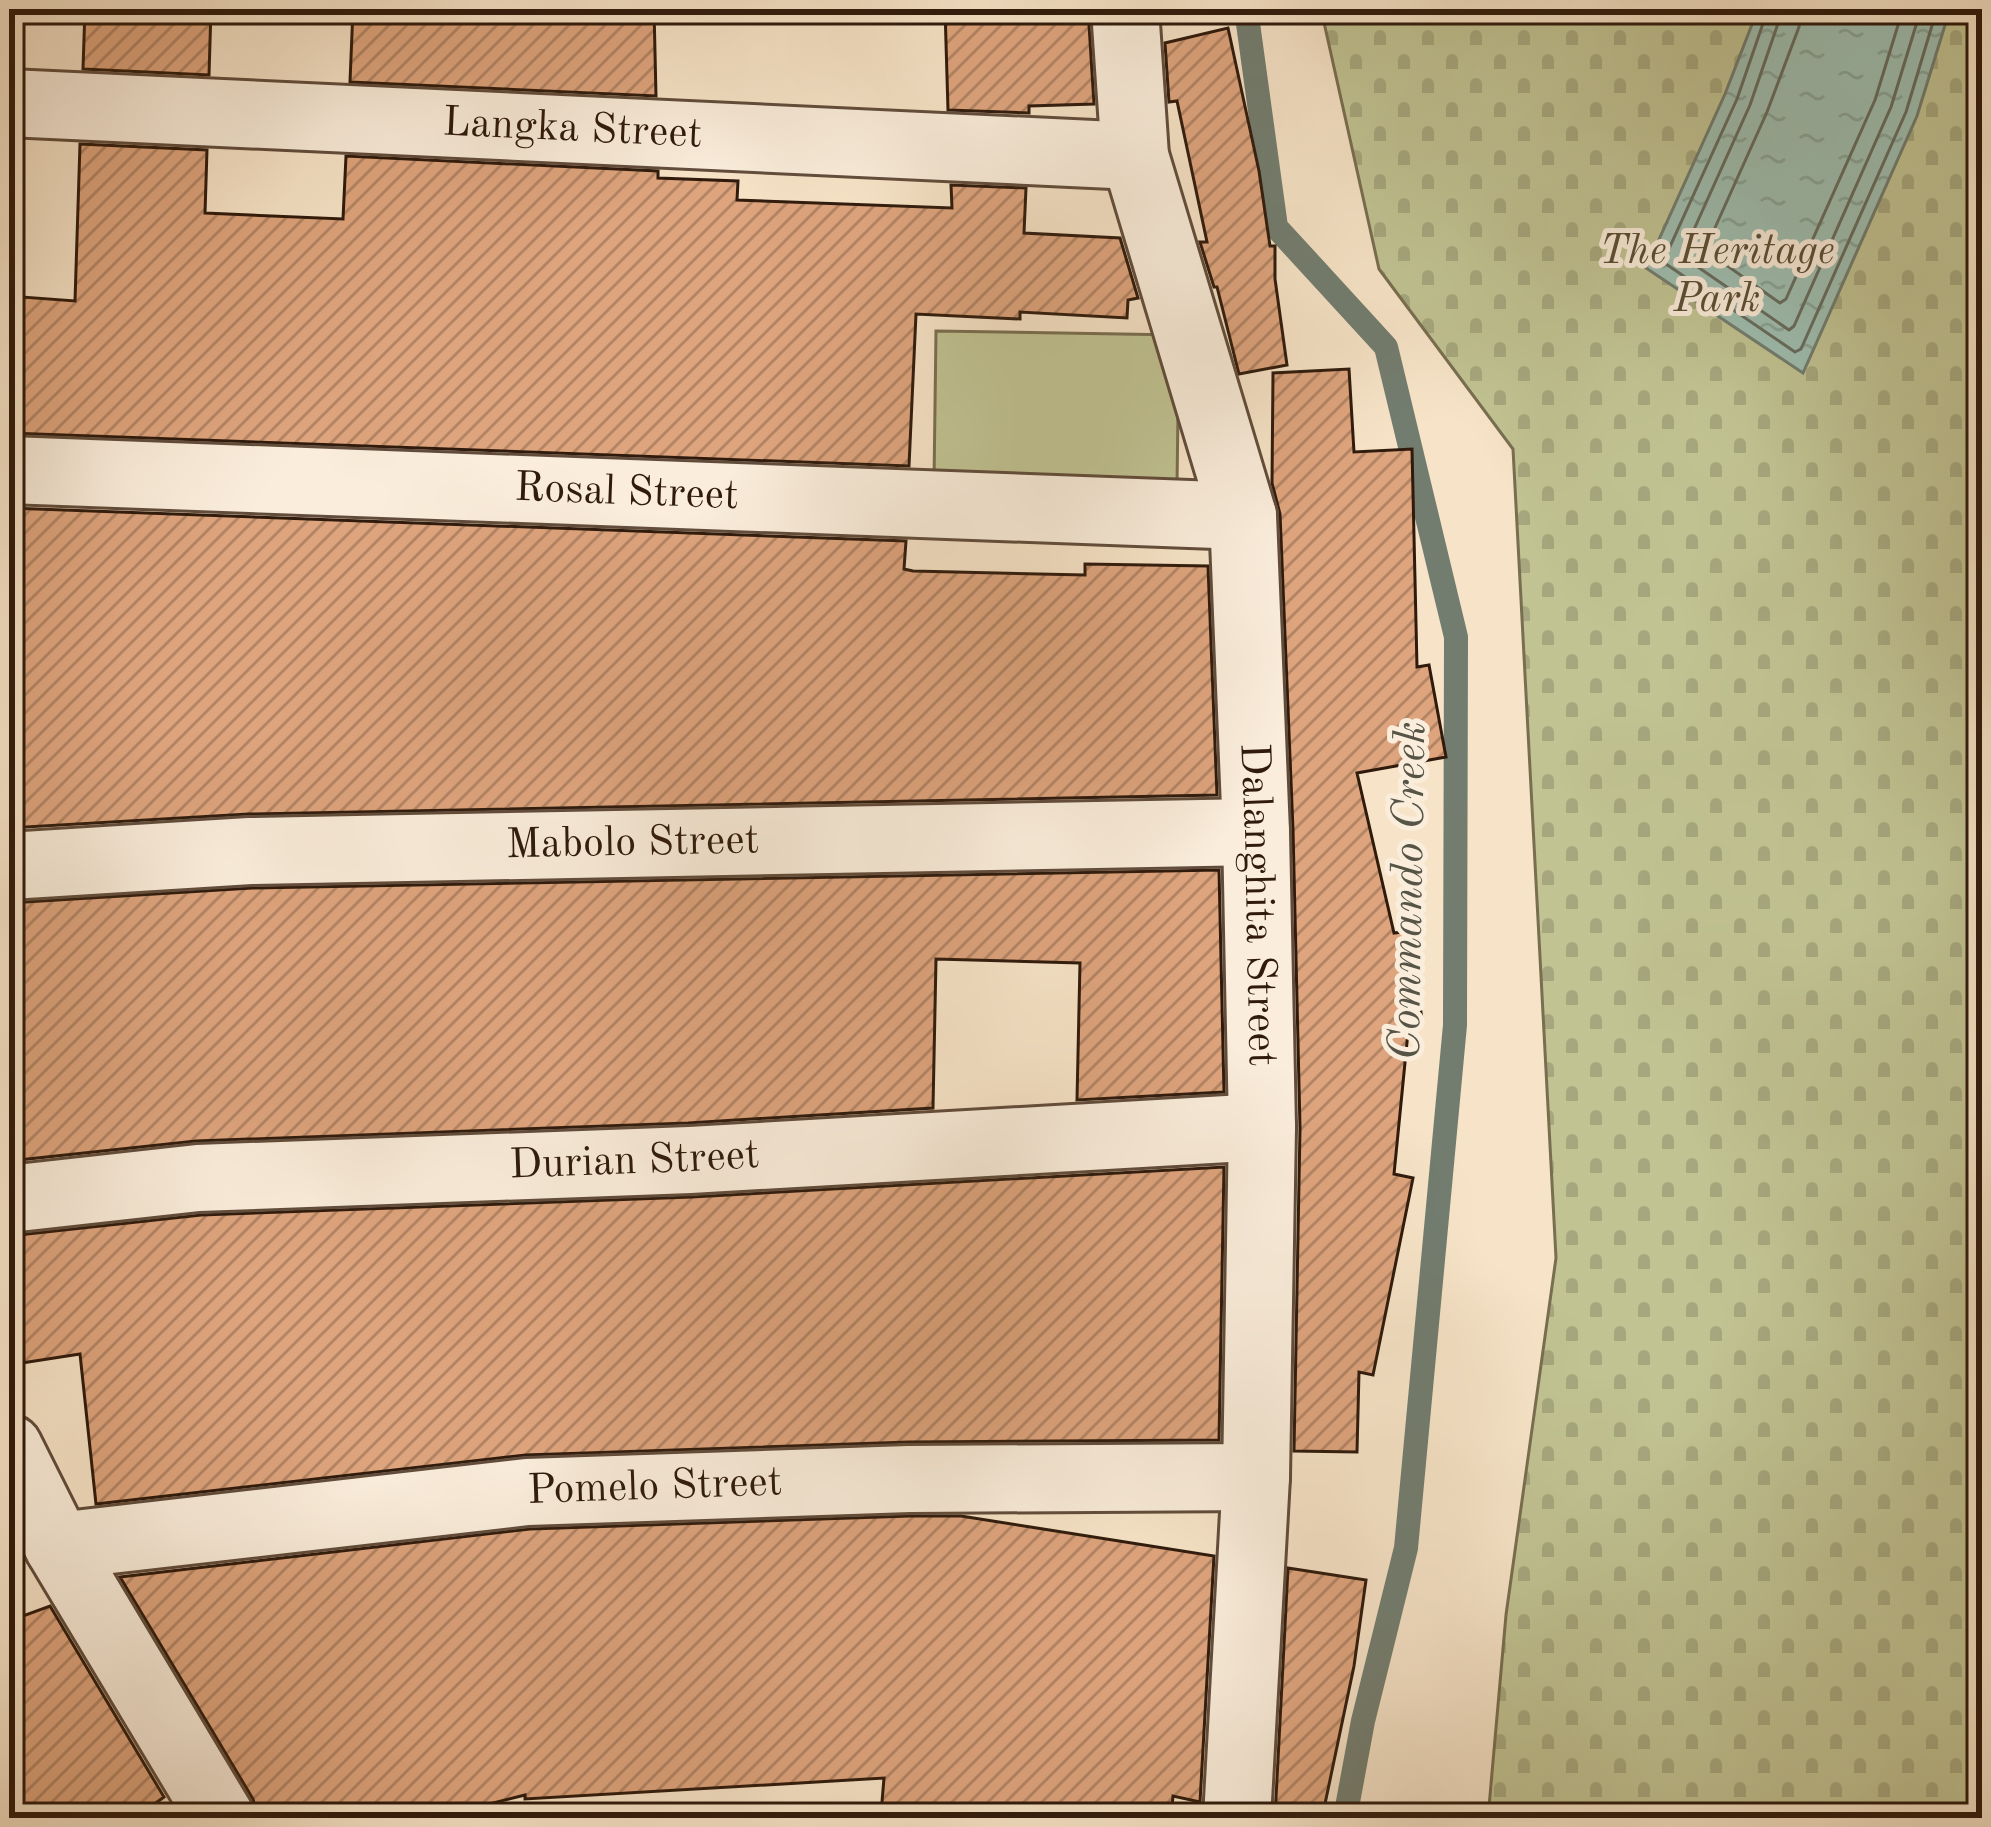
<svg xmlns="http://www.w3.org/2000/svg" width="1991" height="1827" font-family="'Old Standard TT',serif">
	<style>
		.cemetery { fill: url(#cemetery-stones); stroke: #786e50; stroke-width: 3 }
		.garden { fill: #c1c393; stroke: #786e50; stroke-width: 3 }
		.water { fill: url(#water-ripples); stroke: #727d70; stroke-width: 3 }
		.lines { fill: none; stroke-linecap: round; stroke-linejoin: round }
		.shore { stroke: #666c5f; stroke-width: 3 }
		.stream { stroke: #727d70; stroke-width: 24 }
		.building { fill: url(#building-hatch); stroke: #2f1a0c; stroke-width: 3 }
		.minor-casing { stroke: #614c3b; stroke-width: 72 }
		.minor { stroke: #faeddb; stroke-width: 66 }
		.labels { text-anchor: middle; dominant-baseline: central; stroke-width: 10; stroke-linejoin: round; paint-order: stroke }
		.street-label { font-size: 42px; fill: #2f1a0c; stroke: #faeddb }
		.park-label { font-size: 42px; font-style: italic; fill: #5b4d34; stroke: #faeddb }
		.water-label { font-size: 45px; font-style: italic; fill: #565446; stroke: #faeddb }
	</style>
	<defs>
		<pattern id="cemetery-stones" width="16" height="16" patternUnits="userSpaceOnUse" patternTransform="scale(3)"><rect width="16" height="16" fill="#c1c393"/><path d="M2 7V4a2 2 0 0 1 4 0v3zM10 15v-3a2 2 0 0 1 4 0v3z" fill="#a6a77e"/></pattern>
		<pattern id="water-ripples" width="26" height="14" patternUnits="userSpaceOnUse" patternTransform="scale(3)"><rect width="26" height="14" fill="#9ebfb2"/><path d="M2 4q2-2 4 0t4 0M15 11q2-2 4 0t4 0" fill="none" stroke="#88a498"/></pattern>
		<pattern id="building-hatch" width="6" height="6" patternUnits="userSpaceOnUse" patternTransform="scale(3)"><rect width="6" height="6" fill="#dea47d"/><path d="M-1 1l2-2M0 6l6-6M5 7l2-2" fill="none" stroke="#b48565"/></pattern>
	</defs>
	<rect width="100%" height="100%" fill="#f7e4c8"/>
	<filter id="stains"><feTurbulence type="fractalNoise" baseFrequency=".00167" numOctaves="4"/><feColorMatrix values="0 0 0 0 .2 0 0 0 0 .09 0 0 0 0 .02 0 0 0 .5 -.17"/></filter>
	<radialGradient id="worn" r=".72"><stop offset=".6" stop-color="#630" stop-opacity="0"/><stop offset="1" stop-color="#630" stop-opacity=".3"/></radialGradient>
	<path class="cemetery" d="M 1321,9 L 1982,9 L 1982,1818 L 1488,1818 L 1506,1615 L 1556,1258 L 1513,449 L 1379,269 Z"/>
	<path class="garden" d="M 936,331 L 1179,335 L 1177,486 L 934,482 Z"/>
	<path class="water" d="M 1758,9 L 1950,9 L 1917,116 L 1803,373 L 1646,268 L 1725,94 Z"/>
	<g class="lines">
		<path class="shore" d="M 1768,9 L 1737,99 L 1663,262 L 1795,352 L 1801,349 L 1906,112 L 1937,9
			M 1783,9 L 1750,105 L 1682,256 L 1789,330 L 1794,326 L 1891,107 L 1921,9
			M 1801,9 L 1799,27 L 1767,112 L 1705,250 L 1780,303 L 1786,299 L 1875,100 L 1903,9"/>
		<path class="stream" d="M 1246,9 L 1276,227 L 1386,347 L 1456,637 L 1455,1025 L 1406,1548 L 1363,1721 L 1345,1818"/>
	</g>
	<path class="building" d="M 85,9 L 211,9 L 209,75 L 83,69 Z
		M 353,9 L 654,9 L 656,96 L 350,82 Z
		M 945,9 L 1088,9 L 1094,104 L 1029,106 L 1029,113 L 948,110 Z
		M 1228,28 L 1259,171 L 1270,246 L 1275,246 L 1275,279 L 1287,365 L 1239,374 L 1217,287 L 1214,287 L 1200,242 L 1207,242 L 1177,101 L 1169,102 L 1165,43 Z
		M 80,144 L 207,150 L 205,213 L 343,219 L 346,156 L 658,171 L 658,178 L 738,181 L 737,200 L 952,208 L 951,185 L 1026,188 L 1024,233 L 1120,238 L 1138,298 L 1128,300 L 1127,318 L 1020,312 L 1020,319 L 916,314 L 909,466 L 9,433 L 9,296 L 75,301 Z
		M 1349,369 L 1354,452 L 1412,449 L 1417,667 L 1429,665 L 1446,757 L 1357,773 L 1394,933 L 1410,931 L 1422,1020 L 1409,1022 L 1394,1174 L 1413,1178 L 1373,1375 L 1359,1372 L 1357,1452 L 1294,1451 L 1300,1128 L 1293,830 L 1280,514 L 1272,483 L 1273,373 Z
		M 9,508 L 906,541 L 904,569 L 913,571 L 1085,575 L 1085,564 L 1208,566 L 1217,795 L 249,814 L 9,828 Z
		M 1219,870 L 1224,1092 L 1077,1100 L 1080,963 L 936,959 L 933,1108 L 688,1123 L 196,1141 L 9,1161 L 9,903 L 252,888 Z
		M 1224,1167 L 1219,1440 L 909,1442 L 526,1455 L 96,1504 L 80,1354 L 9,1365 L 9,1236 L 201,1215 L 692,1197 Z
		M 910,1516 L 961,1516 L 1214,1556 L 1200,1802 L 1173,1796 L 1171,1818 L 940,1818 L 881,1814 L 884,1778 L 525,1799 L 525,1795 L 433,1818 L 258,1818 L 253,1799 L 120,1577 L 530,1529 Z
		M 1288,1568 L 1366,1580 L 1354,1666 L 1322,1818 L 1275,1817 Z
		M 50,1606 L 164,1797 L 135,1818 L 9,1818 L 9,1621 Z"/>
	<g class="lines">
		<g class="minor-casing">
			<g id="minor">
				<path id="s1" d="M 1125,9 L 1135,156 L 1243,516 L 1256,832 L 1262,1127 L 1256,1477 L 1237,1818"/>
				<path id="s2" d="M 9,103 L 1135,156"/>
				<path id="s3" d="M 9,470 L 1243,516"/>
				<path id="s4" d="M 9,866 L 250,851 L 1256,832"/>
				<path id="s5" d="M 9,1199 L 198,1178 L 690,1160 L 1262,1127"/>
				<path d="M 9,1448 L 58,1546 L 221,1818"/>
				<path id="s6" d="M 58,1546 L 527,1492 L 909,1479 L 1256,1477"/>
			</g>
		</g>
		<use href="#minor" class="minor"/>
	</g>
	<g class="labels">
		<g class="street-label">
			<text stroke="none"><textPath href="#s2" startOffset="564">Langka Street</textPath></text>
			<text stroke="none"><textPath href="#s3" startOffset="618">Rosal Street</textPath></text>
			<text stroke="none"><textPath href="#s4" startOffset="624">Mabolo Street</textPath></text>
			<text stroke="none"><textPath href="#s1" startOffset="912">Dalanghita Street</textPath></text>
			<text stroke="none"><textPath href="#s5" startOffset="627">Durian Street</textPath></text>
			<text stroke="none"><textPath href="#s6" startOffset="600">Pomelo Street</textPath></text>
		</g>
		<g class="park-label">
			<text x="1717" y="252">The Heritage<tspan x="1717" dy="48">Park</tspan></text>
		</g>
		<g class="water-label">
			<text transform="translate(1410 891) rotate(-89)">Commando Creek</text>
		</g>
	</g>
	<rect width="1991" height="1827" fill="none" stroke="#f7e4c8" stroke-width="48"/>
	<rect x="12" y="12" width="1967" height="1803" fill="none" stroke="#2f1a0c" stroke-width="6"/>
	<rect x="24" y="24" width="1943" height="1779" fill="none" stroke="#2f1a0c" stroke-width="3"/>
	<rect width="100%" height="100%" filter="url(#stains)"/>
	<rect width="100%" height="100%" fill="url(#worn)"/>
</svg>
